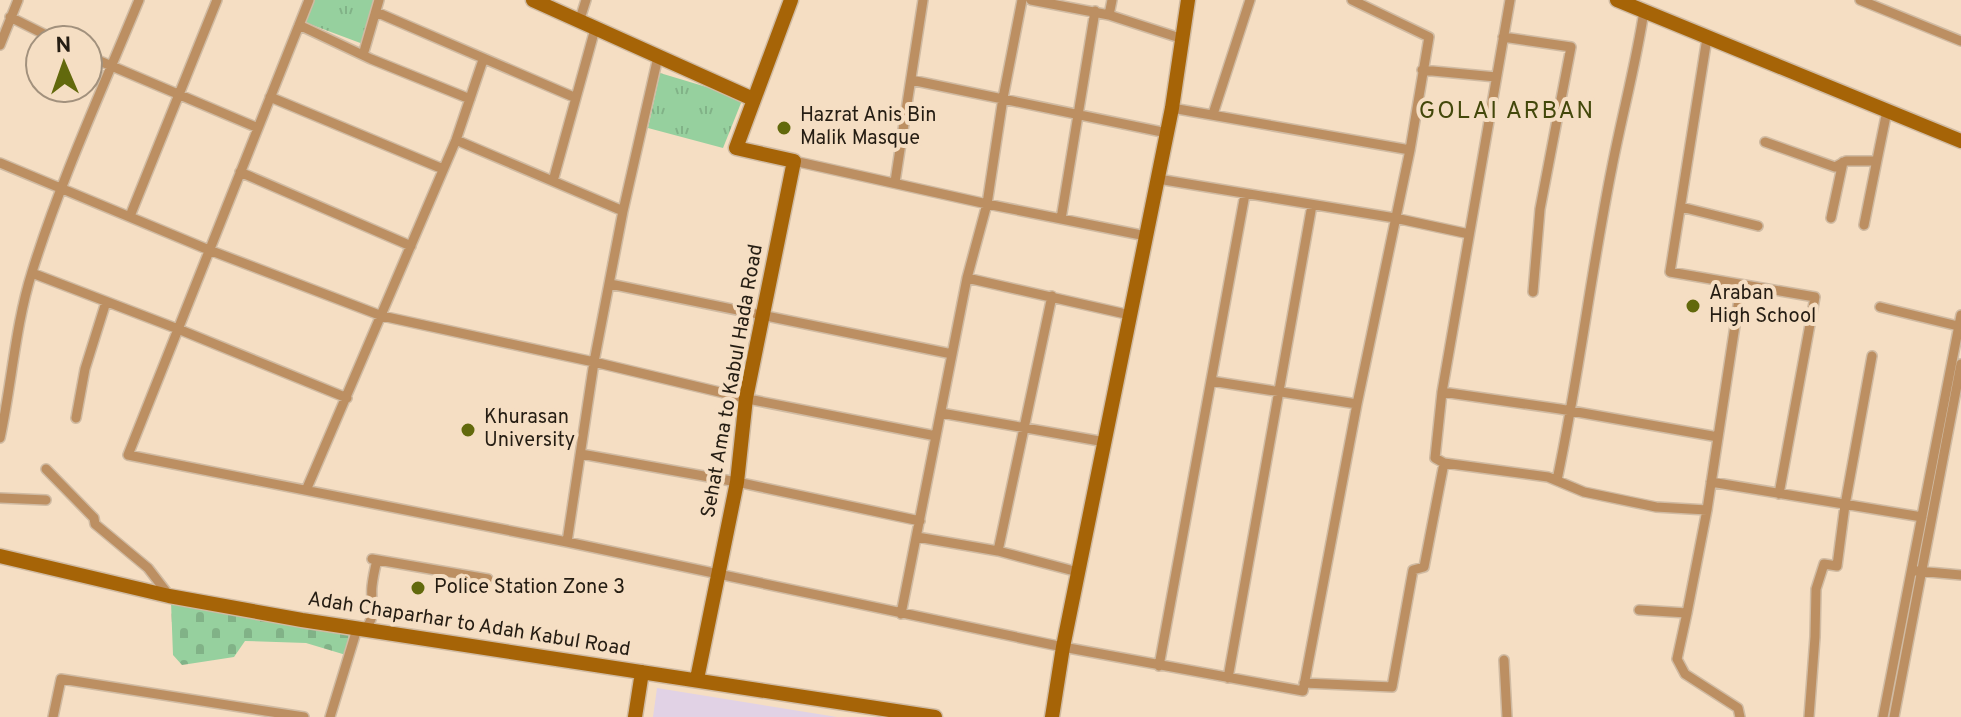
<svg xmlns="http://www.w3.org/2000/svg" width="1961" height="717" font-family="Overpass,sans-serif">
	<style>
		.commercial { fill: #e1d2e5 }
		.grass { fill: url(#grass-tufts) }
		.cemetery { fill: url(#cemetery-stones) }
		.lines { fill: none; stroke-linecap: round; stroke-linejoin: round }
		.street-casing { stroke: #d0bba3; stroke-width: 12 }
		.secondary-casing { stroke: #d0bba3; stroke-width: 17 }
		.street { stroke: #bc8f62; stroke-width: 9 }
		.secondary { stroke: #a66407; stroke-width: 14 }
		.poi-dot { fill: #62690c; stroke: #f5dec3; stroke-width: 3 }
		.labels { text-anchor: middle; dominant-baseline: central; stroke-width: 8; stroke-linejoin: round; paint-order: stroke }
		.poi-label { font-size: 20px; fill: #251d13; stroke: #f5dec3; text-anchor: start }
		.street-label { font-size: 20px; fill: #251d13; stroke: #f5dec3 }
		.quarter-label { font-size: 24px; letter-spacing: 2px; fill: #43480b; stroke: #f5dec3 }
	</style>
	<defs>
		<pattern id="grass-tufts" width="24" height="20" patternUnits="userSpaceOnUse" patternTransform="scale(2)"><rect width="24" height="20" fill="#96d09e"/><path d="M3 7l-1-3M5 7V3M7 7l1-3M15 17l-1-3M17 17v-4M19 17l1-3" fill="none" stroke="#81b287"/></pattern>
		<pattern id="cemetery-stones" width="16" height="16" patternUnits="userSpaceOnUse" patternTransform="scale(2)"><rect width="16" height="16" fill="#96d09e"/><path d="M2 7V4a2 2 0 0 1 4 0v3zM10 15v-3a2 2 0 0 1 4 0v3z" fill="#81b287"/></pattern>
	</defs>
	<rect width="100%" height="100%" fill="#f5dec3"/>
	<path class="commercial" d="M 657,688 L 837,717 L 653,717 Z"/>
	<path class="grass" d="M 312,0 L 376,0 L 363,44 L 304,22 Z
		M 660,73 L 743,98 L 723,148 L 648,128 Z"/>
	<path class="cemetery" d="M 171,602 L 352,634 L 346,655 L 306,643 L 245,641 L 234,657 L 182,665 L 173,655 Z"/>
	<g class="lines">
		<g class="street-casing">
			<path id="street" d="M 309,0 L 128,455 L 567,542 L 1063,647 L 1303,691 L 1357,404 L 1410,150 L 1429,37 L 1352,0
				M 1031,0 L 1109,15 L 1183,39
				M 1510,0 L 1442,392 L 1435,458 L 1444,463 L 1548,477 L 1584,492 L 1656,507 L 1707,510
				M 1860,0 L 1961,41
				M 376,12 L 576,98
				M 1109,15 L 1112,0
				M 10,17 L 56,40
				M 579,22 L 586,0
				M 299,25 L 371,59 L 470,99
				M 1503,37 L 1571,47 L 1540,209 L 1533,292
				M 1707,38 L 1670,272 L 1815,297 L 1779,494
				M 0,45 L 18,0
				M 363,55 L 379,0
				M 88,56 L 258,128
				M 1422,70 L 1496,77
				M 911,80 L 1167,133
				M 270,97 L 443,169
				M 1172,108 L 1410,150
				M 1213,114 L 1250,0
				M 456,140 L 623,211
				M 1765,142 L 1835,167 L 1846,161 L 1874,161 L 1877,160 L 1887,111
				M 794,161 L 987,204 L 1146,236
				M 0,163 L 209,250 L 382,316 L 594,362 L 753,400 L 936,436
				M 240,172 L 411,246
				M 1158,179 L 1395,218 L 1469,234
				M 553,181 L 595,29
				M 895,182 L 923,0
				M 1681,207 L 1758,226
				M 130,216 L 217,0
				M 1831,218 L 1843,162
				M 1061,219 L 1095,11
				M 1864,225 L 1877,160
				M 32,273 L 178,329 L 347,398
				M 967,278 L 1130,315
				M 610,284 L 952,354
				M 1880,307 L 1958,326
				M 1211,381 L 1357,404
				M 1442,392 L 1560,409 L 1718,437
				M 941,413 L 1105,442
				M 76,418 L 85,369 L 106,302
				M 0,438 C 12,383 15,326 32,272 C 61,179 102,90 139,0
				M 581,454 L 737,482 L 920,521
				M 46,469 L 94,518 L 95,524 L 148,568 L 168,594
				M 1557,480 C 1579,376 1591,271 1612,167 C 1622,115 1636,64 1644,11
				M 1711,482 L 1922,517
				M 307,488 L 456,140 L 483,60
				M 0,498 L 46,500
				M 917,537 L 998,551 L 1078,572
				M 567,542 L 594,362 L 623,211 L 658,57
				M 998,551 L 1052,296
				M 372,559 L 488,579
				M 1917,571 L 1961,575
				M 1639,610 L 1687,613 L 1707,510 L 1741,286
				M 1687,613 L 1677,659 L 1685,674 L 1738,708 L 1740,717
				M 901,614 L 967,278 L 987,204 L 1003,98 L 1022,0
				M 364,630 C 378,616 370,603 372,586 C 373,577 375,568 377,560
				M 1504,660 L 1507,717
				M 1159,666 L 1245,194
				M 1228,678 L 1312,205
				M 1304,683 L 1392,687 L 1413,570 L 1424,567 L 1444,463
				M 53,717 L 61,679 L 304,717
				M 330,717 L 357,629
				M 1809,717 L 1815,637 L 1816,589 L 1824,564 L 1837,566 L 1845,505 L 1872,356
				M 1883,717 L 1961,315
				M 1894,717 L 1961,364"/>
		</g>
		<g class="secondary-casing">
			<path id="secondary" d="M 533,0 L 753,99
				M 1617,0 L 1961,141
				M 0,556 L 169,596 L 302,620 L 935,717
				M 697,679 L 737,482 L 746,398 L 794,161 L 736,148 L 791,0
				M 635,717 L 642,672
				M 1052,717 L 1063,647 L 1172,108 L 1188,0"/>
		</g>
		<use href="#street" class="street"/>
		<use href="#secondary" class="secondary"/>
	</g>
	<g class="poi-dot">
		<circle cx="784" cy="128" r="8"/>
		<circle cx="1693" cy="306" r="8"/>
		<circle cx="468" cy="430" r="8"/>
		<circle cx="418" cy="588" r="8"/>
	</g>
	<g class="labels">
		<g class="poi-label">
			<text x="800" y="116">Hazrat Anis Bin<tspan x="800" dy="23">Malik Masque</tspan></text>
			<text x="1709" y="294">Araban<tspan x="1709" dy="23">High School</tspan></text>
			<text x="484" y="418">Khurasan<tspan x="484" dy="23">University</tspan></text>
			<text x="434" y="588">Police Station Zone 3</text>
		</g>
		<g class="street-label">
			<text transform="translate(733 381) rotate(-80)">Sehat Ama to Kabul Hada Road</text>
			<text transform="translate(469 625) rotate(9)">Adah Chaparhar to Adah Kabul Road</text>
		</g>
		<g class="quarter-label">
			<text x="1507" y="112">GOLAI ARBAN</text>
		</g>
	</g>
	<g transform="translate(64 64) rotate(358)"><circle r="38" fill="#f5dec3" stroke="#a2917d" stroke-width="2"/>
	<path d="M0-6L14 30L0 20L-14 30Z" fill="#62690c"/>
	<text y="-12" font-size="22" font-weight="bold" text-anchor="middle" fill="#251d13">N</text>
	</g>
</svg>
